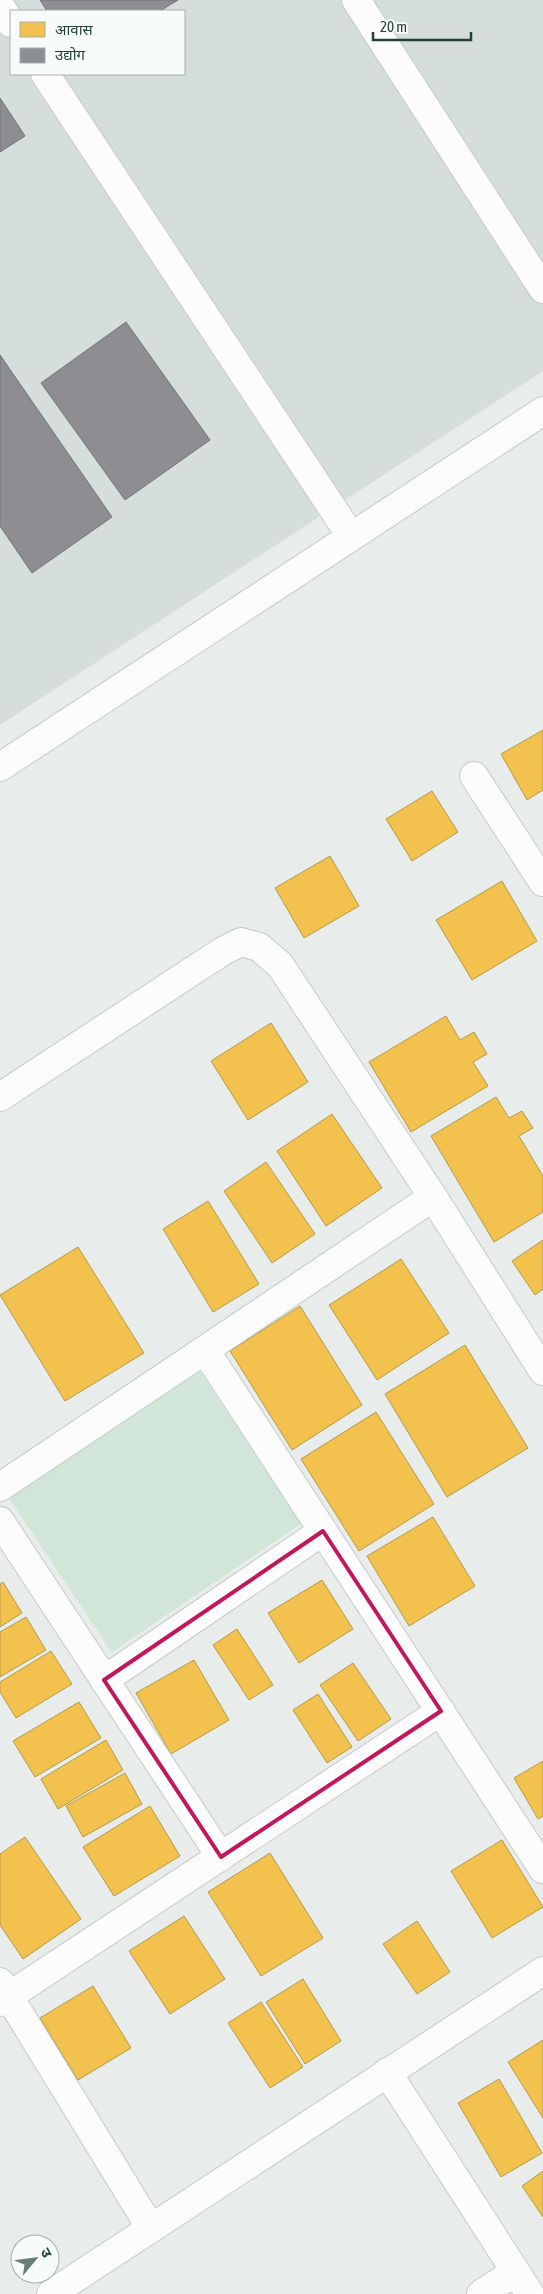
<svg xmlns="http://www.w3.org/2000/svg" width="543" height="2294" font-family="'Asap Condensed','Noto Sans Devanagari',sans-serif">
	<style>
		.built { fill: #d6dedb; fill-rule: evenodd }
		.green { fill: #d1e6d8 }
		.homes { fill: #f2c14e; stroke: #b49b48 }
		.industry { fill: #8d8d92; stroke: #6e7678 }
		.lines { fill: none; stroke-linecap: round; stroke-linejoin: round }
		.minor-casing { stroke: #c5cac8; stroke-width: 30 }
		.minor { stroke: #fcfcfc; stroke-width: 28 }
		.marked { fill: none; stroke: #c2185b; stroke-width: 4; stroke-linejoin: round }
	</style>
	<rect width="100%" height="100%" fill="#e8edeb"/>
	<path class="built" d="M 0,0 L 543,0 L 543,371 L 0,725 ZM 11,11 L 184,11 L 184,74 L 11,74 Z"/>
	<path class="green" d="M 199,1370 L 302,1523 L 112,1652 L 9,1498 Z"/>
	<path class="homes" d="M 543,730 L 543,790 L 527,800 L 501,754 Z
		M 432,791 L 458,832 L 412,861 L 386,819 Z
		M 330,856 L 359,906 L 304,938 L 275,888 Z
		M 502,881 L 537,941 L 472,980 L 436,920 Z
		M 446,1016 L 460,1040 L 474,1032 L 487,1054 L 473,1062 L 488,1086 L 411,1132 L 369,1062 Z
		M 271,1023 L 308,1082 L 248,1120 L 211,1061 Z
		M 496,1097 L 509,1118 L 522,1111 L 533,1128 L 519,1136 L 543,1176 L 543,1212 L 494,1242 L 431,1136 Z
		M 332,1114 L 382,1188 L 326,1226 L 277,1151 Z
		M 266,1162 L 315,1234 L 272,1263 L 224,1191 Z
		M 208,1201 L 259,1284 L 213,1312 L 163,1229 Z
		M 543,1240 L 543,1289 L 535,1295 L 512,1261 Z
		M 78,1247 L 144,1353 L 65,1401 L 0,1295 Z
		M 401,1259 L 449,1333 L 377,1380 L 329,1305 Z
		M 300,1306 L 362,1405 L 292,1450 L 230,1351 Z
		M 465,1345 L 528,1448 L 447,1497 L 385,1394 Z
		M 376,1412 L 434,1504 L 359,1551 L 301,1459 Z
		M 433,1517 L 475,1586 L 409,1626 L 367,1556 Z
		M 322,1580 L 353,1629 L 299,1663 L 268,1613 Z
		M 3,1582 L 22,1613 L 0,1627 L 0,1584 Z
		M 26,1617 L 46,1650 L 0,1677 L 0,1632 Z
		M 237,1629 L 273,1685 L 249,1700 L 213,1645 Z
		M 51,1651 L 72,1684 L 16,1718 L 0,1692 L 0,1682 Z
		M 194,1660 L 229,1720 L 171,1754 L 136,1693 Z
		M 353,1663 L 391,1719 L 358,1741 L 320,1685 Z
		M 318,1694 L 352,1747 L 327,1763 L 293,1710 Z
		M 79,1702 L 101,1738 L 35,1777 L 13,1741 Z
		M 106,1740 L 123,1770 L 58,1809 L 41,1779 Z
		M 543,1761 L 543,1816 L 538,1819 L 514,1778 Z
		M 125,1773 L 142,1804 L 83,1837 L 66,1806 Z
		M 150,1806 L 180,1856 L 114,1896 L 83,1847 Z
		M 25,1837 L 81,1919 L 23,1959 L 0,1925 L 0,1854 Z
		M 502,1840 L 543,1907 L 492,1938 L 451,1871 Z
		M 270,1853 L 323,1938 L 261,1976 L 208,1892 Z
		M 184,1916 L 225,1979 L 170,2014 L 129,1951 Z
		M 417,1921 L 450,1972 L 417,1994 L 383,1944 Z
		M 303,1979 L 341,2041 L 305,2064 L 266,2002 Z
		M 93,1986 L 131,2048 L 78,2080 L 40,2018 Z
		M 261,2002 L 303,2067 L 270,2088 L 228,2023 Z
		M 543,2040 L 543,2118 L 508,2062 Z
		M 499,2079 L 542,2153 L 501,2177 L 458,2103 Z
		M 543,2171 L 543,2217 L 522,2186 Z"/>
	<path class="industry" d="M 40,0 L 178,0 L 160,11 L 47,11 Z
		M 0,98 L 25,136 L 0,152 Z
		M 126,322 L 210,440 L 125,500 L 41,383 Z
		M 0,355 L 112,517 L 32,573 L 0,526 Z"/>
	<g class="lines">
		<g class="minor-casing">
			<path id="minor" d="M 356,0 L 543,289
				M 0,6 L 11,23
				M 45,74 L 351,536
				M 0,767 L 543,411
				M 474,776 L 543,882
				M 0,1097 L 223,951 L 241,942 L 259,947 L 280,965 L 433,1197 L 543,1371
				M 205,1350 L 543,1869
				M 0,1487 L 433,1197
				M 0,1521 L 221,1857
				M 104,1680 L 323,1531
				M 0,1982 L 150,2227
				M 0,2002 L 441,1711
				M 387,2072 L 530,2294
				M 51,2294 L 543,1971
				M 481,2294 L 515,2272"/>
		</g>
		<use href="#minor" class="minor"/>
	</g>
	<path class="marked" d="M 323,1531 L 441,1711 L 221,1857 L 104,1680 Z"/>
	<rect x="10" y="10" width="175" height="65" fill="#f7fbf9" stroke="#a3b1ad"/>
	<rect x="20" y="22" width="25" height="15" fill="#f2c14e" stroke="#a3b1ad"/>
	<text x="55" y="35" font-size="15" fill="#24423a">आवास</text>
	<rect x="20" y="48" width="25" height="15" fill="#8d8d92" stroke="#a3b1ad"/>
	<text x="55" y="60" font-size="15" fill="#24423a">उद्योग</text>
	<g transform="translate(35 2259) rotate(61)"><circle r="24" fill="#f7fbf9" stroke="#a3b1ad"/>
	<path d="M0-4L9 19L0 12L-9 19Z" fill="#697e78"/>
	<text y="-8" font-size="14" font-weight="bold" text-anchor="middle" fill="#24423a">उ</text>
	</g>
	<path d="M373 32v8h98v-8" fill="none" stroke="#24423a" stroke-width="2.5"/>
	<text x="380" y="32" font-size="15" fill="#24423a" stroke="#f7fbf9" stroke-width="4" paint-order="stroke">20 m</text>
</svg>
